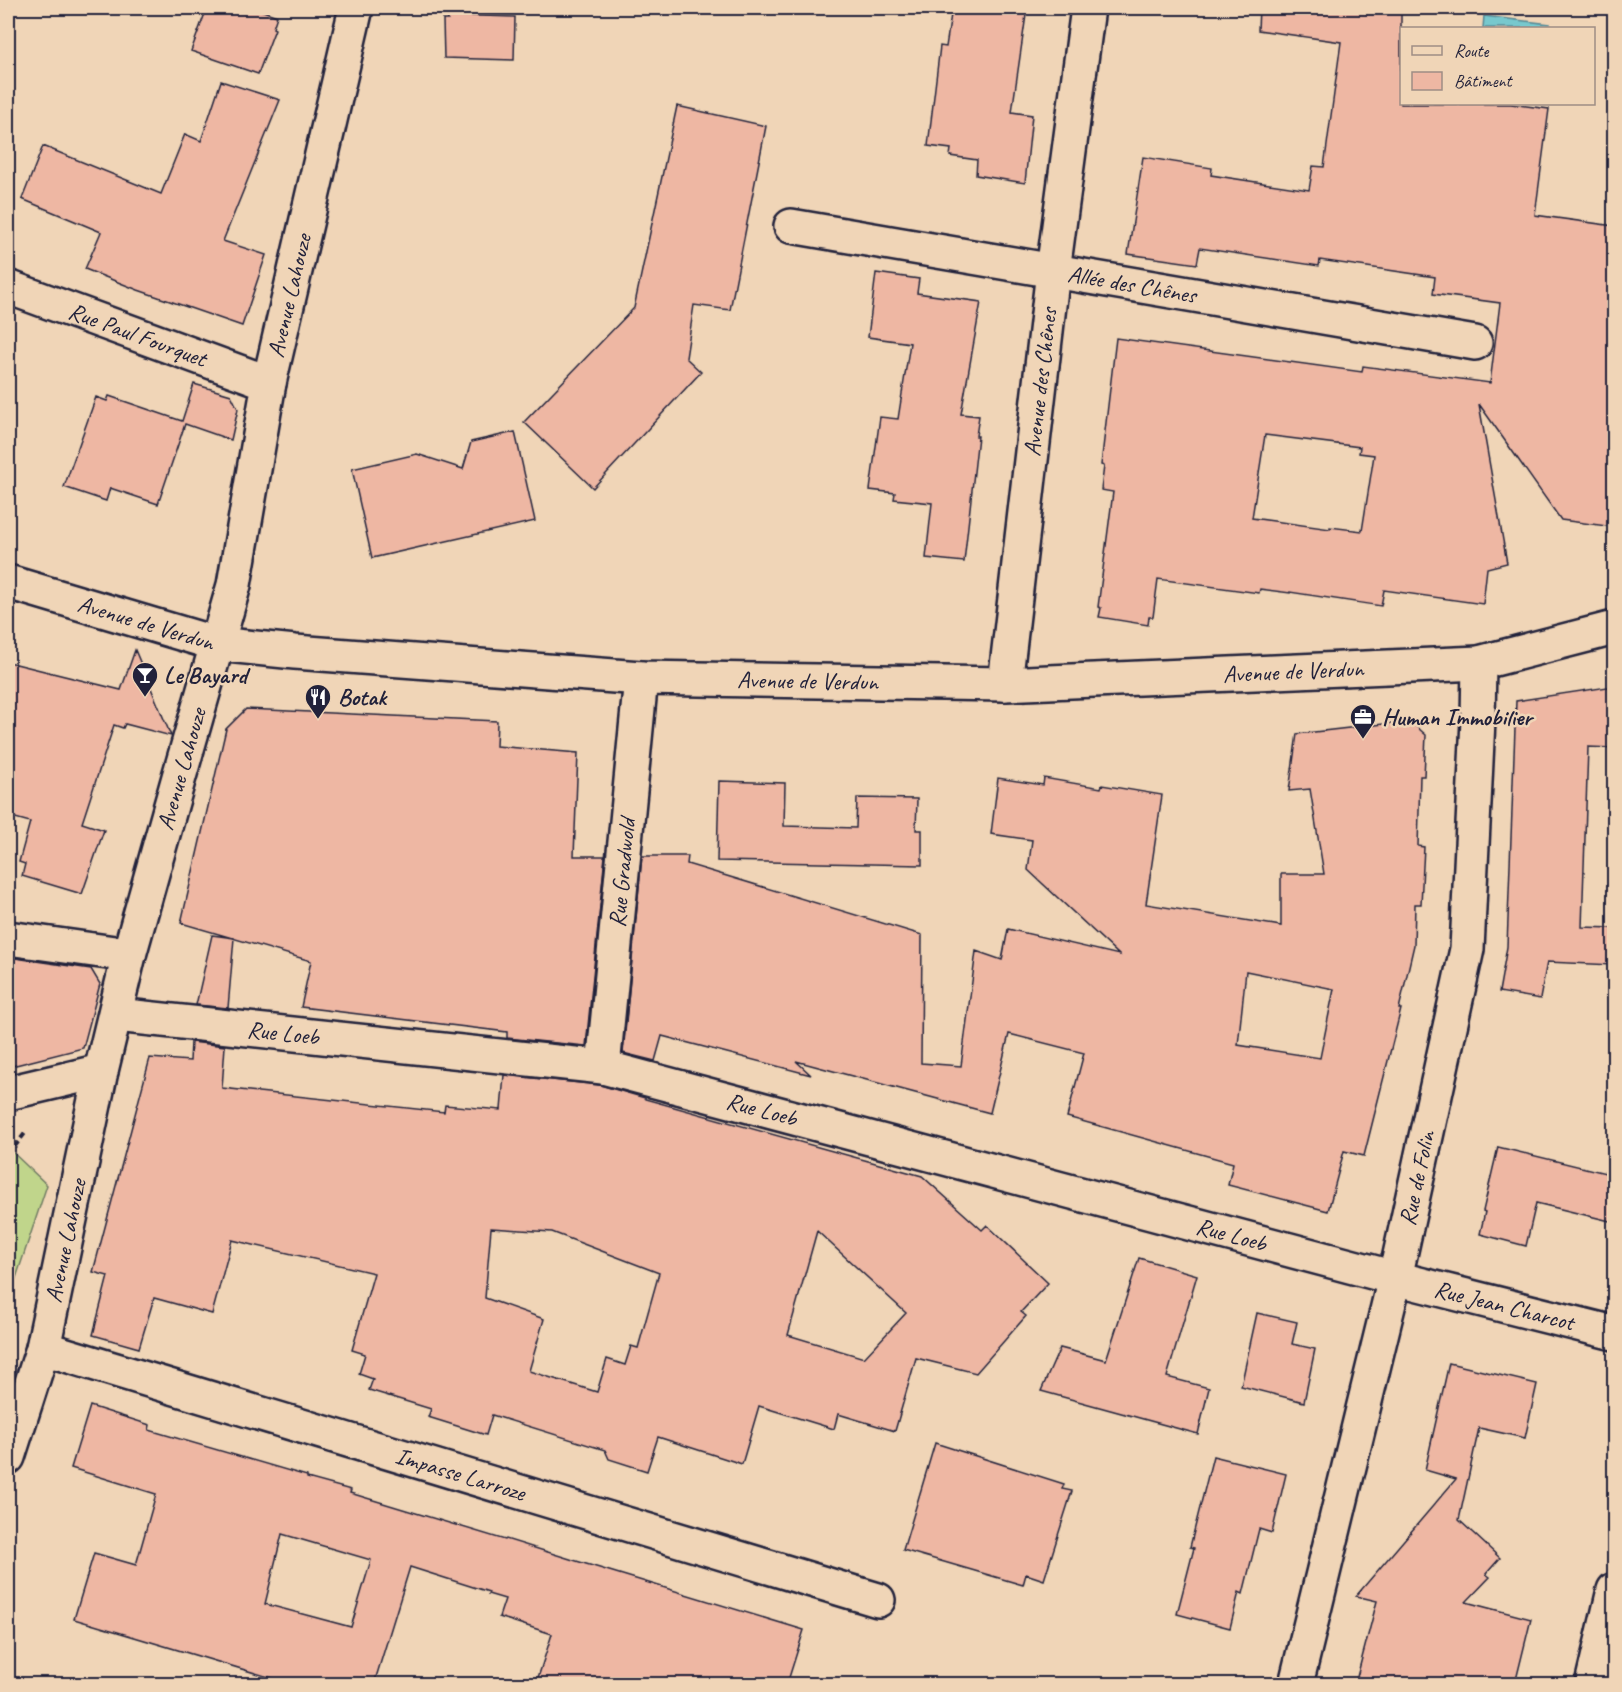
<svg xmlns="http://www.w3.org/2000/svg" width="1622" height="1692" font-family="Caveat,sans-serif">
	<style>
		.green { fill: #c0d58b; stroke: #717c63; stroke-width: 1.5 }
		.water { fill: #77c8cd; stroke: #558693; stroke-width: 1.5 }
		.building { fill: #eeb7a3; stroke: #22223b; stroke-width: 1.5; fill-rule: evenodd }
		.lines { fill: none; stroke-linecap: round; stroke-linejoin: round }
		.minor-casing { stroke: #22223b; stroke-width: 38 }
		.major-casing { stroke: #22223b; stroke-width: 38 }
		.path { stroke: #22223b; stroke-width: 4; stroke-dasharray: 6 4.5; stroke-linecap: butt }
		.minor { stroke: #f0d5b7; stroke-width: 33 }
		.major { stroke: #f0d5b7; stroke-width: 33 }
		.labels { text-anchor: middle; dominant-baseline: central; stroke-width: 5; stroke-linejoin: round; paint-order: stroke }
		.street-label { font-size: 24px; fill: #22223b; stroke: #f0d5b7 }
		.poi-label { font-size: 24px; font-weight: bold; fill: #22223b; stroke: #f0d5b7; text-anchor: start }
	</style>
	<rect width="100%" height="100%" fill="#f0d5b7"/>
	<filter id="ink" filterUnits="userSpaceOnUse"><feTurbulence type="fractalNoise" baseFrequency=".0167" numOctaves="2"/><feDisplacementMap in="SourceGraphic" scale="12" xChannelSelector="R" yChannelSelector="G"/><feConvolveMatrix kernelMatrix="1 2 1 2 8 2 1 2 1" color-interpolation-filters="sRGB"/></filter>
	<g filter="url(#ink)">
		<path class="green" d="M 8,1148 L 47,1185 L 8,1302 Z"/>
		<path class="water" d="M 1484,16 L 1550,24 L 1549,28 L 1483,28 Z"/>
		<path class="building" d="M 207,8 L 255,8 L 277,16 L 273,28 L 275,29 L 258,74 L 191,51 Z
			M 952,8 L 1027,8 L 1012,112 L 1032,115 L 1025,183 L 976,175 L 977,160 L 950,156 L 951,149 L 928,146 L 940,46 L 946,47 Z
			M 1259,8 L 1401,8 L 1401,104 L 1511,104 L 1549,109 L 1535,215 L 1614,226 L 1614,527 L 1561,520 L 1479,404 L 1507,563 L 1487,568 L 1483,604 L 1384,590 L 1381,606 L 1290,592 L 1290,593 L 1260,589 L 1259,593 L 1158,579 L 1153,617 L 1149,617 L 1148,625 L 1099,617 L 1101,608 L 1098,607 L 1113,492 L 1101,490 L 1104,466 L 1101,465 L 1116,338 L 1362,372 L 1363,366 L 1490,383 L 1500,303 L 1433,294 L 1435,277 L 1320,260 L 1319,266 L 1200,248 L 1197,264 L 1128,254 L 1143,157 L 1212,168 L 1211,175 L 1309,190 L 1313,166 L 1324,167 L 1341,42 L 1258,30 ZM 1265,435 L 1360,447 L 1359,453 L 1374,455 L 1362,531 L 1330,527 L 1330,529 L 1252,518 Z
			M 448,15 L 515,17 L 514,60 L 444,58 L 443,20 L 448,20 Z
			M 221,81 L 280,100 L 223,241 L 266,255 L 242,326 L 138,290 L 85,269 L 101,232 L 22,199 L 43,146 L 161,194 L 185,134 L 201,141 Z
			M 677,106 L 766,126 L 730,310 L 694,305 L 686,358 L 701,372 L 593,488 L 524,422 L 634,308 Z
			M 876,273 L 919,279 L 917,293 L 981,302 L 961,414 L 979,416 L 976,436 L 978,436 L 964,562 L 926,558 L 932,503 L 894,499 L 895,493 L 870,490 L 880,417 L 898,419 L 910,343 L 868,337 Z
			M 194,384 L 231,395 L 238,409 L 231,440 L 185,424 L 158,504 L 110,488 L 106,501 L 64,487 L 96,397 L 107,401 L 109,396 L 182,421 Z
			M 515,432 L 535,521 L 372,558 L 352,469 L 417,454 L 463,469 L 471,442 Z
			M 135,650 L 171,736 L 125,724 L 123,728 L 114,725 L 82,823 L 104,830 L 82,894 L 22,876 L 25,864 L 19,862 L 30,822 L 8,816 L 8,662 L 121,690 Z
			M 1614,686 L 1614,748 L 1588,747 L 1582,927 L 1614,928 L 1614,965 L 1547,962 L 1540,999 L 1499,992 L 1507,947 L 1516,701 Z
			M 246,709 L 497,721 L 496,746 L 578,753 L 574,856 L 605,856 L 586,1046 L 507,1038 L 507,1032 L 301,1007 L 311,961 L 181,923 L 226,729 Z
			M 1410,721 L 1426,735 L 1424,776 L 1420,776 L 1418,846 L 1424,847 L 1421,904 L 1415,904 L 1414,945 L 1399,1009 L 1401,1009 L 1364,1156 L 1344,1151 L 1328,1211 L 1228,1185 L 1233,1163 L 1067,1117 L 1084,1053 L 1009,1034 L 990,1113 L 796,1061 L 811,1075 L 662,1036 L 655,1061 L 623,1053 L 642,856 L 688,856 L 687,864 L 922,935 L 921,1063 L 961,1066 L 976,951 L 1002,960 L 1008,929 L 1119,955 L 1028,870 L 1032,840 L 991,834 L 998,778 L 1043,785 L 1044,778 L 1101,788 L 1102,785 L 1162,795 L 1146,904 L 1281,926 L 1281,874 L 1324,874 L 1310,789 L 1289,791 L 1297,734 ZM 1246,971 L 1334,989 L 1320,1058 L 1238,1045 Z
			M 719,781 L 785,783 L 784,826 L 856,828 L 857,798 L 917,799 L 916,830 L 922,830 L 922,865 L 717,861 Z
			M 212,935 L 234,938 L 228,1008 L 196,1005 Z
			M 8,957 L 91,969 L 100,984 L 83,1048 L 8,1067 Z
			M 191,1042 L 225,1046 L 222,1088 L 444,1112 L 445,1105 L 501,1110 L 504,1075 L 600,1085 L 645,1098 L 645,1099 L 922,1176 L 982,1230 L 987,1225 L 1048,1283 L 1021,1312 L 1026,1316 L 976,1373 L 916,1358 L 895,1431 L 838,1414 L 834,1429 L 759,1406 L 742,1464 L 658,1437 L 647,1471 L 609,1459 L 605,1450 L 492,1415 L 486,1435 L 428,1417 L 431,1409 L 369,1390 L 373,1379 L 359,1374 L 365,1354 L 352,1350 L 374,1273 L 232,1240 L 212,1314 L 154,1298 L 139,1348 L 93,1335 L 108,1276 L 93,1272 L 150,1058 L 190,1061 ZM 491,1228 L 552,1232 L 659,1273 L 638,1348 L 631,1346 L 625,1365 L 607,1359 L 597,1392 L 529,1371 L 544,1319 L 485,1298 ZM 817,1231 L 906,1313 L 864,1358 L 788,1335 Z
			M 1498,1147 L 1614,1175 L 1614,1222 L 1536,1203 L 1526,1246 L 1480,1234 L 1485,1212 L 1483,1211 Z
			M 1139,1258 L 1197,1275 L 1167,1377 L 1209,1388 L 1198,1434 L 1041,1391 L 1060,1348 L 1106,1360 Z
			M 1257,1313 L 1297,1322 L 1292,1344 L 1315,1349 L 1304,1402 L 1241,1386 Z
			M 1449,1363 L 1537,1384 L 1525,1438 L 1479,1428 L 1459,1520 L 1500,1558 L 1486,1574 L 1490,1577 L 1466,1602 L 1531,1619 L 1515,1684 L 1385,1684 L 1357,1677 L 1377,1601 L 1356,1596 L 1456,1479 L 1425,1470 Z
			M 90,1406 L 150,1425 L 149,1430 L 307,1476 L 307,1478 L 351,1490 L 350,1493 L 505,1540 L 506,1539 L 583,1563 L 804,1630 L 787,1684 L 536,1684 L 552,1634 L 499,1617 L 505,1599 L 488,1594 L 489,1592 L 410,1567 L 374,1684 L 292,1684 L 74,1619 L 94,1553 L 136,1565 L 156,1494 L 71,1468 ZM 282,1534 L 371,1560 L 351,1627 L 265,1604 Z
			M 935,1443 L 1064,1484 L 1062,1489 L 1072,1491 L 1044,1580 L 1026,1574 L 1023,1585 L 903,1550 Z
			M 1213,1456 L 1286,1474 L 1272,1533 L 1259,1529 L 1243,1594 L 1239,1592 L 1230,1628 L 1177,1614 L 1194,1548 L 1190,1547 Z"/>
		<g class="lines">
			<g class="minor-casing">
				<g id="minor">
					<path id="s1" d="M 791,226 L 1475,343"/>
					<path id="s2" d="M 8,287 L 269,383"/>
					<path id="s3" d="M 1005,684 L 1053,271 L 1088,8"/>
					<path d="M 8,938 L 129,955"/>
					<path id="s4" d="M 116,1015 L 603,1067 L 1395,1278 L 1614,1333"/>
					<path id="s5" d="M 603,1067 L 641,678"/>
					<path d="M 8,1093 L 101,1071"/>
					<path id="s6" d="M 43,1348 L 878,1600"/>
					<path id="s7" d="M 8,1457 L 43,1348 L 101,1071 L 129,955 L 179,777 L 234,585 L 269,383 L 356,8"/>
					<path id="s8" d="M 1296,1684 L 1395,1278 L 1467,949 L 1478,720 L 1479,663"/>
					<path d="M 1592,1684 L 1614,1590"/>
				</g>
			</g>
			<g class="major-casing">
				<g id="major">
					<path id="s9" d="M 8,582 L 217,644 L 295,652 L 641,678 L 1005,684 L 1479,663 L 1614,628"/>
				</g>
			</g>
			<path class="path" d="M 8,1155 L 26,1132"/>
			<use href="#minor" class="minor"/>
			<use href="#major" class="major"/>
		</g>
	</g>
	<defs>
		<g id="bar-pin" transform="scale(1.35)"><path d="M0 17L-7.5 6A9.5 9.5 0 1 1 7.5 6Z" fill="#22223b" stroke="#f0d5b7"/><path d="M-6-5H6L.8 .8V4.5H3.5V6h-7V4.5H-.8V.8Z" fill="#fff"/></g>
		<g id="restaurant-pin" transform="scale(1.35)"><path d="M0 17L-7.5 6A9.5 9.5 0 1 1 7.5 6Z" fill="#22223b" stroke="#f0d5b7"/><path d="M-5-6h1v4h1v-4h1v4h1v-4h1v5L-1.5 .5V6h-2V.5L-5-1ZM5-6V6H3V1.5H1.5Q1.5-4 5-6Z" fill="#fff"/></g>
		<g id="office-pin" transform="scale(1.35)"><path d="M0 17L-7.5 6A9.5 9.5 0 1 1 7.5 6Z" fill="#22223b" stroke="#f0d5b7"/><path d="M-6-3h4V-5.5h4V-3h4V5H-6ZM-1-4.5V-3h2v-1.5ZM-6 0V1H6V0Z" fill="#fff"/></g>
	</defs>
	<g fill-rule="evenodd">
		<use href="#bar-pin" x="145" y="675"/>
		<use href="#restaurant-pin" x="318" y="697"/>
		<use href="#office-pin" x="1363" y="717"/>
	</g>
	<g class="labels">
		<g class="street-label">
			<text stroke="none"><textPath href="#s1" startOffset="346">Allée des Chênes</textPath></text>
			<text stroke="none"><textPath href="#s7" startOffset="1196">Avenue Lahouze</textPath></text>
			<text stroke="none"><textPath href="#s2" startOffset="138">Rue Paul Fourquet</textPath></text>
			<text stroke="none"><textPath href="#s3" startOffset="304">Avenue des Chênes</textPath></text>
			<text stroke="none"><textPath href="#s9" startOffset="144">Avenue de Verdun</textPath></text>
			<text stroke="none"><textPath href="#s9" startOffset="1296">Avenue de Verdun</textPath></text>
			<text stroke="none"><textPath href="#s9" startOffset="810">Avenue de Verdun</textPath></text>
			<text stroke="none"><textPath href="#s7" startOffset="710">Avenue Lahouze</textPath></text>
			<text stroke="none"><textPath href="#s5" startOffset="195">Rue Gradwold</textPath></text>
			<text stroke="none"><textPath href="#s4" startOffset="168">Rue Loeb</textPath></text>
			<text stroke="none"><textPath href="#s4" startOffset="654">Rue Loeb</textPath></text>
			<text stroke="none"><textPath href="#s8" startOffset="520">Rue de Folin</textPath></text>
			<text stroke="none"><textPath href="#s4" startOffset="1140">Rue Loeb</textPath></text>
			<text stroke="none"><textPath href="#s7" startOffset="224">Avenue Lahouze</textPath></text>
			<text stroke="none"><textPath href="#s4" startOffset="1422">Rue Jean Charcot</textPath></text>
			<text stroke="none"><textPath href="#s6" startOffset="436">Impasse Larroze</textPath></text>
		</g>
		<g class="poi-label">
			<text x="164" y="675">Le Bayard</text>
			<text x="338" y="697">Botak</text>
			<text x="1382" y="717">Human Immobilier</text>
		</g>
	</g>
	<rect width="1622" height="1692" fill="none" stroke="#f0d5b7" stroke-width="30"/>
	<rect x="15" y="15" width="1592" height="1662" fill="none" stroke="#22223b" stroke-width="2" filter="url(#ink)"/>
	<rect x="1400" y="27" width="195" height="78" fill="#f0d5b7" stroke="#9e8d85" stroke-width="1.5"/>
	<rect x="1412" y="46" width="30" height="9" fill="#f0d5b7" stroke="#9e8d85" stroke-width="1.5"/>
	<text x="1454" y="57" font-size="18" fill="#22223b">Route</text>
	<rect x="1412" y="72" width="30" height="18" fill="#eeb7a3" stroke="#9e8d85" stroke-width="1.5"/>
	<text x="1454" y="87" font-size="18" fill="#22223b">Bâtiment</text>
</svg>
